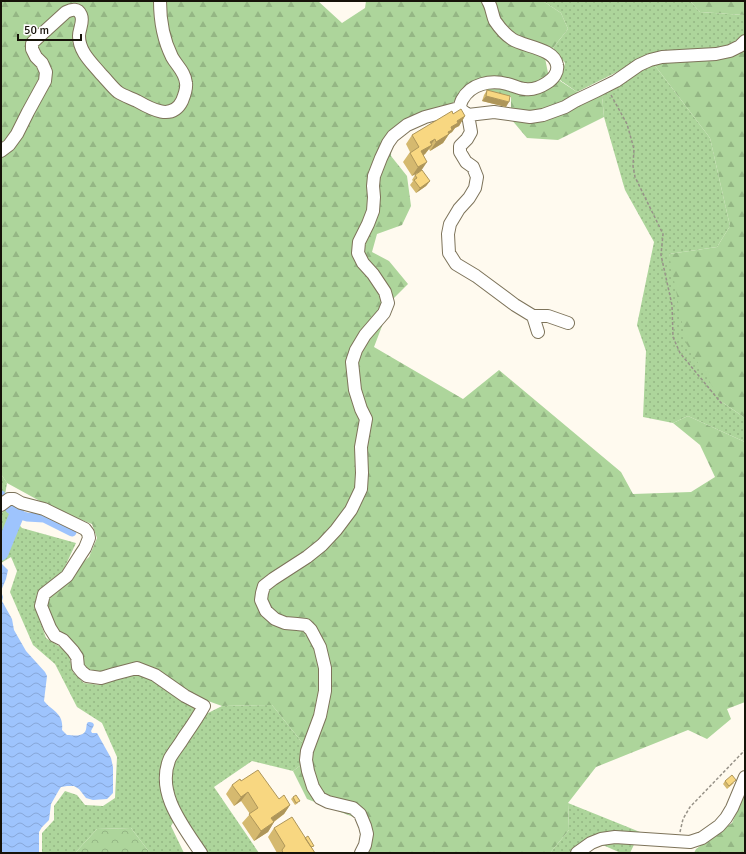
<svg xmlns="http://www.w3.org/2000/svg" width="746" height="854" font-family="Signika,sans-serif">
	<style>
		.grass { fill: url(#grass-dots) }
		.forest { fill: url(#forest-firs) }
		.park { fill: url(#park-crowns) }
		.water { fill: url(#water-waves) }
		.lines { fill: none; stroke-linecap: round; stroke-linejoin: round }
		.canal { stroke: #9ec4fd; stroke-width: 9 }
		.river { stroke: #9ec4fd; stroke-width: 15 }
		.minor-casing { stroke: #7d735a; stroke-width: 14 }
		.path { stroke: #979288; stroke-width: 1.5; stroke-dasharray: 3 2; stroke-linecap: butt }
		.minor { stroke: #fff; stroke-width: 12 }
		.wall { fill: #d5b96f }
		.shaded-wall { fill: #ae965a }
		.building { fill: #f8d781; stroke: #ae965a }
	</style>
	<defs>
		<pattern id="grass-dots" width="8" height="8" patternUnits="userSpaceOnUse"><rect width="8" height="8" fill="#add59b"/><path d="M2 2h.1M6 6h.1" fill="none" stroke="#94b684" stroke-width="1.8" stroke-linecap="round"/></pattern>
		<pattern id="forest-firs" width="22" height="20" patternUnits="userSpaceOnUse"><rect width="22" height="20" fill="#add59b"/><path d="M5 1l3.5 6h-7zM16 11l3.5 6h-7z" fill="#94b684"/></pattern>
		<pattern id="park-crowns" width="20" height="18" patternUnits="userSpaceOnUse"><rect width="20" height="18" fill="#add59b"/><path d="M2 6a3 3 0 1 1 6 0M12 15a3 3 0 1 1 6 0" fill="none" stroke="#94b684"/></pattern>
		<pattern id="water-waves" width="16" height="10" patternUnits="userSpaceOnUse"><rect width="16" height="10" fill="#9ec4fd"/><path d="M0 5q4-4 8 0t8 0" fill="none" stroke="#87a7d8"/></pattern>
	</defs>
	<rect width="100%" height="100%" fill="#fffaef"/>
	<path class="grass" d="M 543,1 L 690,1 L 700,12 L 744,15 L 745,35 L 725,47 L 657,52 L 577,92 L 560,80 L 565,63 L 553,48 L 568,29 L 561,13 Z
		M 653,63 L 710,138 L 730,226 L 717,247 L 669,254 L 722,402 L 745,418 L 745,442 L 688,416 L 673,423 L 643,417 L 646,351 L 637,325 L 654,242 L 625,190 L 604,117 L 602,95 Z
		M 1,474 L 7,483 L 3,507 L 22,528 L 76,543 L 62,573 L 37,593 L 35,607 L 46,638 L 68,652 L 73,672 L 84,683 L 100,685 L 137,672 L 156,681 L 187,702 L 208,713 L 222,706 L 272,705 L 313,756 L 293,771 L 252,761 L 214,787 L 259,853 L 207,853 L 180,811 L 171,826 L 184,853 L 150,853 L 131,828 L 97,829 L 75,853 L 42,853 L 42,833 L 54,820 L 54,806 L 65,791 L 77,795 L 85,805 L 103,806 L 115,798 L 117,757 L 102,723 L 77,707 L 55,664 L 33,645 L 10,592 L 17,571 L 11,557 L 1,563 L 1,520 L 3,507 L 1,504 Z
		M 568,803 L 640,832 L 630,853 L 621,853 L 605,846 L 581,843 L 571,853 L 550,853 L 569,830 Z"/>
	<path class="forest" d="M 1,1 L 318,1 L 342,23 L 365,8 L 366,1 L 543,1 L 561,13 L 568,29 L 545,58 L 548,73 L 577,92 L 578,103 L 602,95 L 604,117 L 558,140 L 527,138 L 511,119 L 511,97 L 468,85 L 452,104 L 409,117 L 392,132 L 391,156 L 407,176 L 411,206 L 402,225 L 377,234 L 372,252 L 389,261 L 408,284 L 392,300 L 374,347 L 463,399 L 499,370 L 621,472 L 633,494 L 691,492 L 715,477 L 700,445 L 673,423 L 688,416 L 745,442 L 745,702 L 727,709 L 731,719 L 707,739 L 688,730 L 596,767 L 568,803 L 569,830 L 550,853 L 355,853 L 363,837 L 356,818 L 307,799 L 293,771 L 313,756 L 272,705 L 222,706 L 197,697 L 140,662 L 111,669 L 101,673 L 88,672 L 59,632 L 49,615 L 46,601 L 53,593 L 75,576 L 79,566 L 89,557 L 97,538 L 92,524 L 58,511 L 7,483 L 1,474 Z
		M 690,1 L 745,1 L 745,28 L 744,15 L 700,12 Z
		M 745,45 L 745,418 L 722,402 L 686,343 L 669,254 L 717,247 L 730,226 L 710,138 L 653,63 Z
		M 745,793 L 745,853 L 694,853 L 696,849 L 732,823 Z"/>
	<path class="park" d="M 131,828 L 150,853 L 75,853 L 97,829 Z"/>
	<path class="water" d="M 2,564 L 8,570 L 6,579 L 1,591 L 3,597 L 2,601 L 12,619 L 14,630 L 26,651 L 45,672 L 47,676 L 44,701 C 53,712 64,713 62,730 L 67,735 C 72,735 79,737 84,733 C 89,729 83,719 93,723 L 94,725 L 91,731 L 92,733 L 97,733 L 111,758 L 113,767 L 113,793 L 107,799 L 93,800 L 86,798 L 79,789 L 74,786 L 67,786 L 61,787 L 59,790 L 51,804 L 49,820 L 42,827 L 39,832 L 39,853 L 1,853 L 1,565 Z"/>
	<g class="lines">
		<path class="canal" d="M 1,495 L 10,509 L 17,514 L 27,517 L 44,518 L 72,532"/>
		<path class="river" d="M 1,553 L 17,514"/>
		<g class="minor-casing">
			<path id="minor" d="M 459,108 C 460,106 461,102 462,100 C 471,83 491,80 507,84 C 513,85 519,89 525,89 C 537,91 560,79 557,65 C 554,48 524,47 512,39 C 506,35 499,27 495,21 C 492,15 492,7 488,1
				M 468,115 L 471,132 L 467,139 L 460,146 L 460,152 L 466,162 L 473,167 L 477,177 L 475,188 L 469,198 L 459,209 L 450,224 L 448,234 L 449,253 L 456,264 L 476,276 L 515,305 L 533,316 L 548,316 L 568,323
				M 1,151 L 9,145 L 17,134 L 28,112 L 45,81 L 46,72 L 42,63 L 36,57 L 32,49 L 32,44 L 33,42 L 66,12 C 72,9 78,8 81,15 C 84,22 79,29 79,36 C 79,52 92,63 101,74 C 107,80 112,87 118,92 C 124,96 131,98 137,101 C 151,109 172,121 182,101 C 184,96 187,89 186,83 C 185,72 177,66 172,57 C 163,39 160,21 160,1
				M 533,316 L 538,332
				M 1,505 L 9,499 L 14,499 L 21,503 L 44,509 L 85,529 L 88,533 L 89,538 L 85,548 L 81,554 L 67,576 L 44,594 L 41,606 L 50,628 L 55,636 L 63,640 L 73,651 L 77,657 L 78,667 L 82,672 L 87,676 L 101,678 L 114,674 L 137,668 L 155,675 L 185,696 L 204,706 C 198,717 191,727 184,737 C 180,744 174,751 170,758 C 155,792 183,826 201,853
				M 361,853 L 365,845 L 367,834 L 365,826 L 360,814 L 353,808 L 328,802 L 320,798 L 313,787 L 308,771 L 306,760 L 307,751 L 320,716 L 325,691 L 325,668 L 320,647 L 311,630 L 306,625 L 297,624 L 285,623 L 275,619 L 266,611 L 261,600 L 262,593 L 264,586 L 273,579 L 307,557 L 322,545 L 336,530 L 351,510 L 361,489 L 362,473 L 361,447 L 366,419 L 361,409 L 355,390 L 352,362 L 356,350 L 365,335 L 384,313 L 388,303 L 385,292 L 373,274 L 363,263 L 358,253 L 359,242 L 368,224 L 373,211 L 374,197 L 373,186 L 374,176 L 381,158 L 388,143 L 393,136 L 407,125 L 425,117 L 459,108 L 468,115 L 494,112 L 530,117 L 543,115 L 565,107 L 575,101 L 596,91 L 616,81 L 639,65 L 650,60 L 662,57 L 716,54 L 730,51 L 740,46 L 745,41
				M 577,853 L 591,843 L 601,839 L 615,837 L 690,842 L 702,838 L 719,826 L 726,818 L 732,808 L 745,777"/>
		</g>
		<path class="path" d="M 611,95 L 627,124 L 634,149 L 633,166 L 635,177 L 663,234 L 661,255 L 672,305 L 673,337 L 680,353 L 722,404
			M 680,832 L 683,819 L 690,807 L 745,750"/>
		<use href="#minor" class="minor"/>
	</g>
	<path class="wall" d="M 487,90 L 506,107 L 482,101 L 484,95 Z
		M 453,114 L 465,116 L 459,126 L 455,128 L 452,132 L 449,134 L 443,143 L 430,151 L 429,149 L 425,154 L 424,155 L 421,171 L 412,176 L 403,162 L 410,152 L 406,144 L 412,135 Z
		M 415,175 L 430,181 L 426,186 L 416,193 L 410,185 L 413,181 L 412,180 Z
		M 241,781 L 290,805 L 284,814 L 274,822 L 268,832 L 254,841 L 242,823 L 250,814 L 241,801 L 234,806 L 226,794 L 232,785 Z
		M 725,781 L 734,783 L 727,789 L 723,784 Z
		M 293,797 L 298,803 L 295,805 L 291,799 Z
		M 274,828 L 312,848 L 315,853 L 277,853 L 268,837 Z"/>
	<path class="shaded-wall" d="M 486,96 L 509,102 L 506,107 L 482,101 Z
		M 465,116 L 459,126 L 455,128 L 452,132 L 449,134 L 443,143 L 430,151 L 436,142 L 457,121 Z
		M 435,139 L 430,146 L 432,145 L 425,154 L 415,160 L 421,151 L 430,142 Z
		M 427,162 L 421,171 L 412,176 L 418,167 Z
		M 430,181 L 426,186 L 416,193 L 420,188 Z
		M 248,792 L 241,801 L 234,806 L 241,797 Z
		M 290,805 L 284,814 L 265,828 L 271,818 Z
		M 274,822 L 268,832 L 254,841 L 261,831 Z"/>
	<path class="building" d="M 487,90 L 510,96 L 509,102 L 486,96 Z
		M 461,109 L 465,116 L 457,121 L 458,123 L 451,127 L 452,130 L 448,132 L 449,134 L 436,142 L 435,139 L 430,142 L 432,145 L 421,151 L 427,162 L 418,167 L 410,153 L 419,147 L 412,135 L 452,111 L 453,114 Z
		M 422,170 L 430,181 L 420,188 L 414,180 L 417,178 L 415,175 Z
		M 258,770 L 279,799 L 284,795 L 290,805 L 271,818 L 274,822 L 261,831 L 249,814 L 258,808 L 248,792 L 241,797 L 232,785 L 240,779 L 241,781 Z
		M 732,775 L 736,780 L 729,786 L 725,781 Z
		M 296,795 L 300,801 L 296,803 L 293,797 Z
		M 292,817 L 315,853 L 283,853 L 282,850 L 285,846 L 274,828 Z
		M 308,836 L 314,846 L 311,847 L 305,838 Z"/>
	<rect width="746" height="854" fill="none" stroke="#161209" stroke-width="4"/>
	<path d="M18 34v6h63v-6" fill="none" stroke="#161209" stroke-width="2"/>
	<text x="24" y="34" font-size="12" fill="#161209" stroke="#ffffff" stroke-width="3" paint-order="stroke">50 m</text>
</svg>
